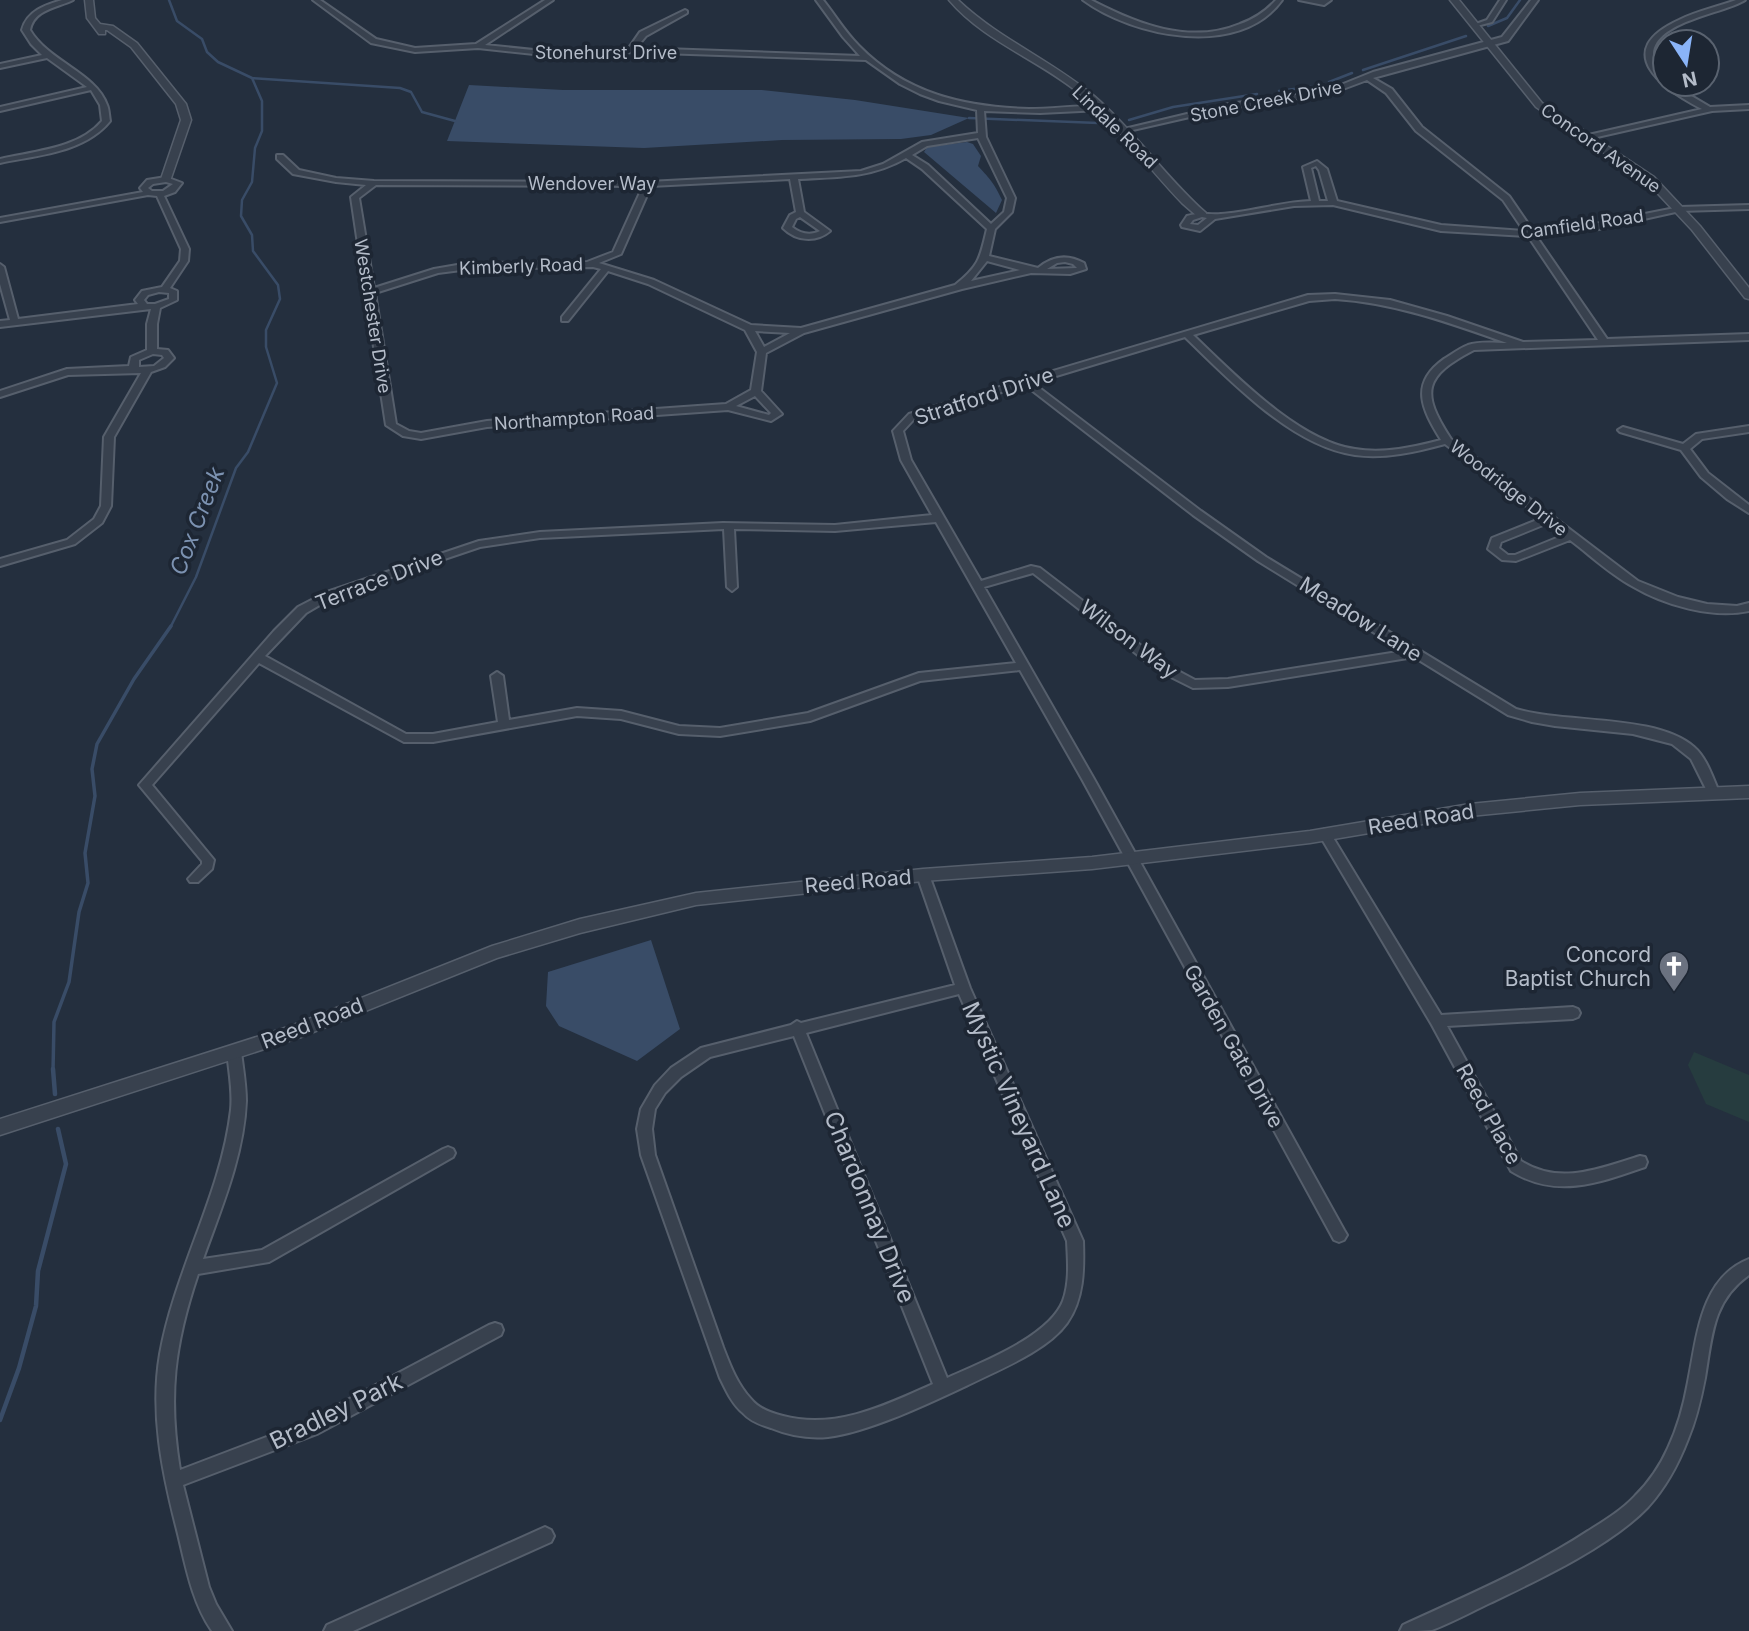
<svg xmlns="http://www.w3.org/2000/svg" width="1749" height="1631" font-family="Inter,sans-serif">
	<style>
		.green { fill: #263c3f }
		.water { fill: #394c67 }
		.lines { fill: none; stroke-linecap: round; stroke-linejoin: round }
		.stream-far2 { stroke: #394c67; stroke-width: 2.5 }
		.stream-far1 { stroke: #394c67; stroke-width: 3.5 }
		.stream { stroke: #394c67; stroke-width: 4.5 }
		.minor-casing { stroke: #565f6c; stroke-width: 4 }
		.tertiary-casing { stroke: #565f6c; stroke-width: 3 }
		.minor { fill: #38414e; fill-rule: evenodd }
		.tertiary { fill: #38414e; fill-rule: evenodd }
		.labels { text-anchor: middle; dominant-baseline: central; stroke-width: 7; stroke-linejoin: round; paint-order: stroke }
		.far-street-label { font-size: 18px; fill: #b4bcc9; stroke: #1d2633 }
		.street-label { font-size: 21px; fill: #b4bcc9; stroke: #1d2633 }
		.poi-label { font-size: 21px; fill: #b4bcc9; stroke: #1d2633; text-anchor: end }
		.water-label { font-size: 23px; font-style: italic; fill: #7c92b1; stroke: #1d2633 }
		.near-street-label { font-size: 24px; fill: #b4bcc9; stroke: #1d2633 }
	</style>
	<rect width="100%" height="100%" fill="#242f3e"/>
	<path class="green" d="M 1694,1052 L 1749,1075 L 1749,1122 L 1706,1104 L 1688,1065 Z"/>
	<path class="water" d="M 469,85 L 563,90 L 762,90 L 855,100 L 969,118 L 931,135 L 901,139 L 782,140 L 644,148 L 447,141 Z
		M 967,142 L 973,144 L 981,156 L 978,166 C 991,180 994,183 1002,200 L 996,213 L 924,152 L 927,147 Z
		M 651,940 L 680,1029 L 637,1061 L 559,1026 L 546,1006 L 548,972 Z"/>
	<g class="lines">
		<path class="stream-far2" d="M 169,0 L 177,21 L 202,39 L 207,52 L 218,62 L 252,78 L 262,101 L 262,131 L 255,148 L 252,182 L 242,200 L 241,216 L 252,235 L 253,251 L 278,285 L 280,299 L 266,330 L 266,347 L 277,383 L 248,452 L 236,468 L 196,577 L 170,628
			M 1488,26 L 1507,18 L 1520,0
			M 1363,70 L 1466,36
			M 252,78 L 400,88 L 411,92 L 422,112 L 455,121
			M 1329,82 L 1352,73
			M 1279,91 L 1316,86
			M 969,118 L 1098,123
			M 1129,120 L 1173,107 L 1257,94"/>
		<path class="stream-far1" d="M 53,1071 L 54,1022 L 69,982 L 79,912 L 88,883 L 85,853 L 95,796 L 92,769 L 97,744 L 134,679 L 171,626"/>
		<path class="stream" d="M 53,1069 L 55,1094
			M 0,1420 L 19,1368 L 36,1306 L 38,1271 L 66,1164 L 58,1129"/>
		<g class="minor-casing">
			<path id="minor" d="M 62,0 L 73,0 C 57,8 34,9 30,30 C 48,61 96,73 107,105 C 109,109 109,116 110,121 C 84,153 37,155 0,163 L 0,159 C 34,151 78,149 102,121 L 100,105 L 91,90 L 0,111 L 0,107 L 87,87 L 47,58 L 0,68 L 0,64 L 42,55 L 31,44 L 22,30 C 27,11 45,5 62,0 Z
				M 313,0 L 320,0 L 376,39 L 415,48 L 476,44 L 545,0 L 553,0 L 485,45 L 572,54 L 629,48 L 640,32 L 685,10 L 687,11 L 687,13 L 646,36 L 636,48 L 860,56 L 843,37 L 816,0 L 823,0 C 835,15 845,32 859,46 C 906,94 964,107 1029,109 C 1054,109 1080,105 1104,106 L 1104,110 L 1101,110 L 1040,113 L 984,111 L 986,137 L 1015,198 L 1012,212 L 995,229 L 989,256 L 1038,268 C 1052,256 1068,254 1084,263 L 1086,269 L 1070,274 L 1031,273 L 962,289 L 804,333 L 766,353 L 761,391 L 782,414 L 771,421 L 728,410 L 487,427 L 421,439 L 403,436 L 386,425 L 366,295 L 363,293 L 365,291 L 351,197 L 366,185 L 336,182 L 293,174 L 277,159 L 277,155 L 283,155 L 299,170 L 336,178 L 374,181 L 648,182 L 861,171 L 883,164 L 922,142 L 978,133 L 977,110 L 939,101 L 920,94 L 900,84 L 866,60 L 631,52 L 572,58 L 478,48 L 415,52 L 371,43 ZM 978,138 L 1007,198 L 1004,212 L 991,224 L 928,165 L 912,155 L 927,146 ZM 906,158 L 922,169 L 987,229 C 980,258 980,265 955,285 L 801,328 L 751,325 L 654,280 L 599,263 L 621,254 L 651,186 L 790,179 L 796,212 L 790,215 L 783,228 C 796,241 816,243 830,231 L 804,212 L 798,179 C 838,177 871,178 906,158 ZM 376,185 L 643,186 L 613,252 L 587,262 L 469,263 L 434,269 L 374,288 L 359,198 ZM 800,217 L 820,231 C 810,236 801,234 792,227 L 796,219 ZM 987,261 L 1020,270 L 971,281 ZM 1065,262 L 1073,264 L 1077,268 L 1047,269 L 1057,263 ZM 593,267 L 601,269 L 562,317 L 562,321 L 568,321 L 608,271 L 648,284 L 745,330 L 757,352 L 751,390 L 726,404 L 487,421 L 421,433 L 409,431 L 396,424 L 375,293 L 438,273 L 469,269 ZM 755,331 L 790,333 L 764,347 ZM 755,396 L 771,413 L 769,415 L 736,406 Z
				M 1083,0 L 1091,0 C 1137,24 1189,45 1240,24 C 1254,19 1266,11 1276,0 L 1282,0 C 1240,59 1133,37 1083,0 Z
				M 1299,0 L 1331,0 L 1324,5 Z
				M 1500,0 L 1506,0 L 1492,22 L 1473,27 L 1473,25 L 1487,20 Z
				M 1531,0 L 1538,0 L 1508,41 L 1373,78 L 1392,89 L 1422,127 L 1509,196 L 1533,231 L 1599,223 L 1680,207 L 1749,205 L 1749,209 L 1680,211 L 1599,229 L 1536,236 L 1607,339 L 1749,334 L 1749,340 L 1474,350 C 1424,376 1420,392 1451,439 L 1638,581 L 1678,597 L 1707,604 L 1737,606 L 1749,603 L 1749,611 C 1712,619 1664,605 1632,586 C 1610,574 1590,555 1570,540 L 1516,561 L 1502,560 L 1488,549 L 1492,538 L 1542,518 L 1445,444 C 1416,452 1385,459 1355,455 C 1291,446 1230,380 1185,337 L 1033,383 L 1201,511 L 1266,557 L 1516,709 C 1566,724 1656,714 1694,747 C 1707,758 1713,779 1720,794 L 1718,797 L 1710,797 L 1691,759 L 1672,744 L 1633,734 L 1555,726 L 1532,722 L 1508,715 L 1414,657 L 1228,687 L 1193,688 L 1157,670 L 1033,573 L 984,587 L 1094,779 L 1344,1230 L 1347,1235 L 1344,1240 L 1339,1242 L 1334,1240 L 1082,779 L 1020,670 L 920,681 L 810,721 L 720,736 L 679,734 L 621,719 L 577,716 L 433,742 L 404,742 L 259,663 L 152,785 L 214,860 L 212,869 L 198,882 L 190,882 L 188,879 L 202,864 L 202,861 L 139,785 L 274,631 L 298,607 L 327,592 L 479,541 L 540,532 L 723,523 L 835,525 L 932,515 L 901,460 L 893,431 L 909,414 L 1308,295 L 1335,294 L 1390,300 L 1447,316 L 1523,342 L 1598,340 L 1528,236 L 1441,231 L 1333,205 L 1294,206 L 1215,219 L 1200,231 L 1182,227 L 1181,225 L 1187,216 C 1202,212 1207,215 1221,214 C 1251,212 1280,202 1311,201 L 1303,167 L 1317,161 L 1327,169 L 1337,201 L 1441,225 L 1524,231 L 1503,200 L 1416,131 L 1386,93 L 1367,80 L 1327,95 L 1229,108 L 1124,132 L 1120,130 L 1229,104 L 1326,91 L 1373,72 L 1502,37 ZM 1316,166 L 1319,170 L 1328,201 L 1319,201 L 1311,168 ZM 1202,217 L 1207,218 L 1198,225 L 1190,224 L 1193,220 ZM 1335,299 C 1396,303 1450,323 1507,343 C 1495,343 1480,341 1468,345 C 1460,348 1452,354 1444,359 C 1409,384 1422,409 1441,440 C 1414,447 1384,454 1355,449 C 1298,441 1234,374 1193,335 L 1309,301 ZM 1025,385 L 1193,515 L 1258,561 L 1404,651 L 1228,679 L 1195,680 L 1165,664 L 1040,568 L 1031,566 L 981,581 L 911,460 L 903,431 L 915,418 ZM 936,522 L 1016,663 L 919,673 L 808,713 L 720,728 L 679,726 L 621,711 L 577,708 L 509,720 L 503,676 L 497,672 L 491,676 L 498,722 L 433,734 L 406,734 L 265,656 L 306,613 L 335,596 L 480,547 L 540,538 L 724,529 L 727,587 L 732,591 L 737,587 L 734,529 L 835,531 ZM 1548,523 L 1564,535 L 1515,555 L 1508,555 L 1499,548 L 1501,542 Z
				M 1736,0 L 1745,0 C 1723,14 1655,21 1653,54 C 1652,67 1665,73 1665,84 L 1671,84 L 1710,107 L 1749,105 L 1749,109 L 1712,111 L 1584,140 L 1584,136 L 1702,109 C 1661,88 1611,51 1679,20 C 1697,11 1717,7 1736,0 Z
				M 166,177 L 182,183 L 175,192 L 164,196 L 189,249 L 188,261 L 170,288 L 177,291 L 177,300 L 160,308 L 157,324 L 157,349 L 168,350 L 174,358 L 165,367 L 151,372 L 114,437 L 111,506 L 102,523 L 75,544 L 0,566 L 0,559 L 67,540 L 94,519 L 101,506 L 104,437 L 141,373 L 68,375 L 0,397 L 0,391 L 67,369 L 129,366 L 131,357 L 147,350 L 147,324 L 151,309 L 0,327 L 0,321 L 10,320 L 0,284 L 0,264 L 4,267 L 18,319 L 138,304 L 135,300 L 142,291 L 162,287 L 180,261 L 181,249 L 157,196 L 148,195 L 0,222 L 0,218 L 143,192 L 140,188 L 147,180 ZM 166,182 L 173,184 L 163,191 L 152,191 L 148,188 L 153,184 ZM 159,292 L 169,293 L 169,299 L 155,304 L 147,304 L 144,300 L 148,295 ZM 153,354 L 162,355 L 164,358 L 154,366 L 139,367 L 139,360 Z
				M 1749,426 L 1749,432 L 1702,439 L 1690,449 L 1708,473 L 1749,505 L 1749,513 L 1727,499 L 1701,477 L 1681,450 L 1620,432 L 1618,430 L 1623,427 L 1683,444 L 1696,434 Z
				M 1325,829 L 1329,831 L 1441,1015 L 1573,1007 L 1578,1009 L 1580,1013 L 1578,1017 L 1573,1019 L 1447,1026 L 1521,1161 C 1560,1186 1600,1168 1640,1156 L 1645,1157 L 1647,1162 L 1645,1167 C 1599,1183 1556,1199 1511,1171 L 1432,1025 L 1319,834 L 1321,831 Z
				M 923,870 L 927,872 L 929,875 L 970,988 L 1083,1241 C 1084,1269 1084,1299 1067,1323 C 1047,1351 998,1370 968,1385 C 930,1403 869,1432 828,1437 C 809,1439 788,1435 771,1428 C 761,1425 750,1421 743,1413 C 732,1404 726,1390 720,1378 L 641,1155 L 637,1129 L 641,1109 L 655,1085 L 671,1068 L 701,1048 L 791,1025 L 797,1021 L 801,1023 L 955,985 L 917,875 L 919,872 ZM 959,994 L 1067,1241 C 1068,1261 1070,1282 1063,1301 C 1049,1337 980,1363 947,1378 L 806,1033 ZM 794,1036 L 933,1384 C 886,1405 836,1430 783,1416 C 771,1413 759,1409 751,1399 C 737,1384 730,1365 723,1347 L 655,1155 L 652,1129 L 655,1109 L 665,1093 L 681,1077 L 710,1057 Z
				M 234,1046 L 239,1048 L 241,1052 C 243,1068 246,1085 246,1101 C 244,1155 221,1209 203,1259 L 262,1250 L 443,1149 L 448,1147 L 453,1149 L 455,1153 L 453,1157 L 269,1262 L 198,1274 C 174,1345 168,1396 180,1470 L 306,1422 L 489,1325 L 495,1323 L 501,1325 L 503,1330 L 501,1335 L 317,1434 L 183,1485 L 209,1587 L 216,1604 L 232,1631 L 212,1631 C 191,1601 185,1561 176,1526 C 162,1471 150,1412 160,1354 C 175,1270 221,1195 231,1110 C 233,1091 229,1071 227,1052 L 229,1048 Z
				M 1749,1259 L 1749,1275 C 1712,1301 1712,1337 1705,1378 C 1701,1399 1696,1420 1688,1439 C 1678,1465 1666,1487 1648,1507 C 1611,1546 1538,1580 1490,1603 C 1471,1612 1451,1623 1432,1630 C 1423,1631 1410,1631 1400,1631 L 1403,1625 C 1466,1596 1530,1569 1588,1531 C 1604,1521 1622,1510 1635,1496 C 1649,1482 1660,1466 1668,1448 C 1678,1427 1684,1404 1688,1382 C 1697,1338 1700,1278 1749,1259 Z
				M 545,1527 L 551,1530 L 554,1536 L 551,1542 L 353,1631 L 324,1631 L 327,1625 Z"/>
		</g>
		<g class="tertiary-casing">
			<path id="tertiary" d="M 85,0 L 93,0 L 95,18 L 100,24 L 113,26 L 137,43 L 186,104 L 191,120 L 170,181 L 161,179 L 181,120 L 176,104 L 131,47 L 107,30 L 105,30 L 105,34 L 99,34 L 87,18 Z
				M 949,0 L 958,0 C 999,39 1051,60 1094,96 C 1135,131 1165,177 1206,213 L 1206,217 L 1198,217 L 1182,203 C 1146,166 1116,122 1075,90 C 1034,58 983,40 949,0 Z
				M 1450,0 L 1459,0 L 1542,103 L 1654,177 L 1700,226 L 1749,288 L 1749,299 L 1745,298 L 1692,230 L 1646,181 L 1536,107 Z
				M 1749,786 L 1749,798 L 1580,805 L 1470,816 L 1310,843 L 1092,869 L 923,881 L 696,905 L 580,933 L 497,958 L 301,1037 L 0,1135 L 0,1119 L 291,1026 L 492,946 L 580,919 L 696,893 L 923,869 L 1092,857 L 1310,831 L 1470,804 L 1580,793 Z"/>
		</g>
		<use href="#minor" class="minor"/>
		<use href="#tertiary" class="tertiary"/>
	</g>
	<defs>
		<g id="church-pin" transform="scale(1.575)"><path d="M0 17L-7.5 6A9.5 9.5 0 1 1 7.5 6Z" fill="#6b7280" stroke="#1d2633"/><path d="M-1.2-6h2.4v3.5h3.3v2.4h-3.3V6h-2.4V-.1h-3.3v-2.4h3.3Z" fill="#fff"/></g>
	</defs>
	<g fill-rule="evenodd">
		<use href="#church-pin" x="1674" y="966"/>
	</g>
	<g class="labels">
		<g class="far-street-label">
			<text x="606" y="52">Stonehurst Drive</text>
			<text transform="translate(1266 101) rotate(-11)">Stone Creek Drive</text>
			<text transform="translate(1115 127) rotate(44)">Lindale Road</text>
			<text transform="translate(1601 148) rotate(35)">Concord Avenue</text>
			<text x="592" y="183">Wendover Way</text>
			<text transform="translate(1582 224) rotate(-8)">Camfield Road</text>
			<text transform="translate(521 266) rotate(-2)">Kimberly Road</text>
			<text transform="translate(373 316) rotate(81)">Westchester Drive</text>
			<text transform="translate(574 418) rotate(-4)">Northampton Road</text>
			<text transform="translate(1509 488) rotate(38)">Woodridge Drive</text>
		</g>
		<g class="street-label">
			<text transform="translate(984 396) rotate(-18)">Stratford Drive</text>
			<text transform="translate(379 580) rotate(-21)">Terrace Drive</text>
			<text transform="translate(1361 619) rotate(32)">Meadow Lane</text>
			<text transform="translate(1129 639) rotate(37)">Wilson Way</text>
			<text transform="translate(1421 819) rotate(-9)">Reed Road</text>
			<text transform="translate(858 881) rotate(-5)">Reed Road</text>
			<text transform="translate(312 1023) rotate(-21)">Reed Road</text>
			<text transform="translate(1234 1046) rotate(61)">Garden Gate Drive</text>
			<text transform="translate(1489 1114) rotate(61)">Reed Place</text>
		</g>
		<g class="poi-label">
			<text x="1651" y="954">Concord<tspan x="1651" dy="24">Baptist Church</tspan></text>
		</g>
		<g class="water-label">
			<text transform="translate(197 521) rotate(-69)">Cox Creek</text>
		</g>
		<g class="near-street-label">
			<text transform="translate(1019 1115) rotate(66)">Mystic Vineyard Lane</text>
			<text transform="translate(870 1207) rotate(68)">Chardonnay Drive</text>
			<text transform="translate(336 1411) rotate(-26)">Bradley Park</text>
		</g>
	</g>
	<g transform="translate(1686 63) rotate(168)"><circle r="33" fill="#1d2633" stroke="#59626f" stroke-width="2"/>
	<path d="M0-5L12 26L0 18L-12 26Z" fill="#8ab4f8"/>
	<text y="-10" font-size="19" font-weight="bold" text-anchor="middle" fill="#b4bcc9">N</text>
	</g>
</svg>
